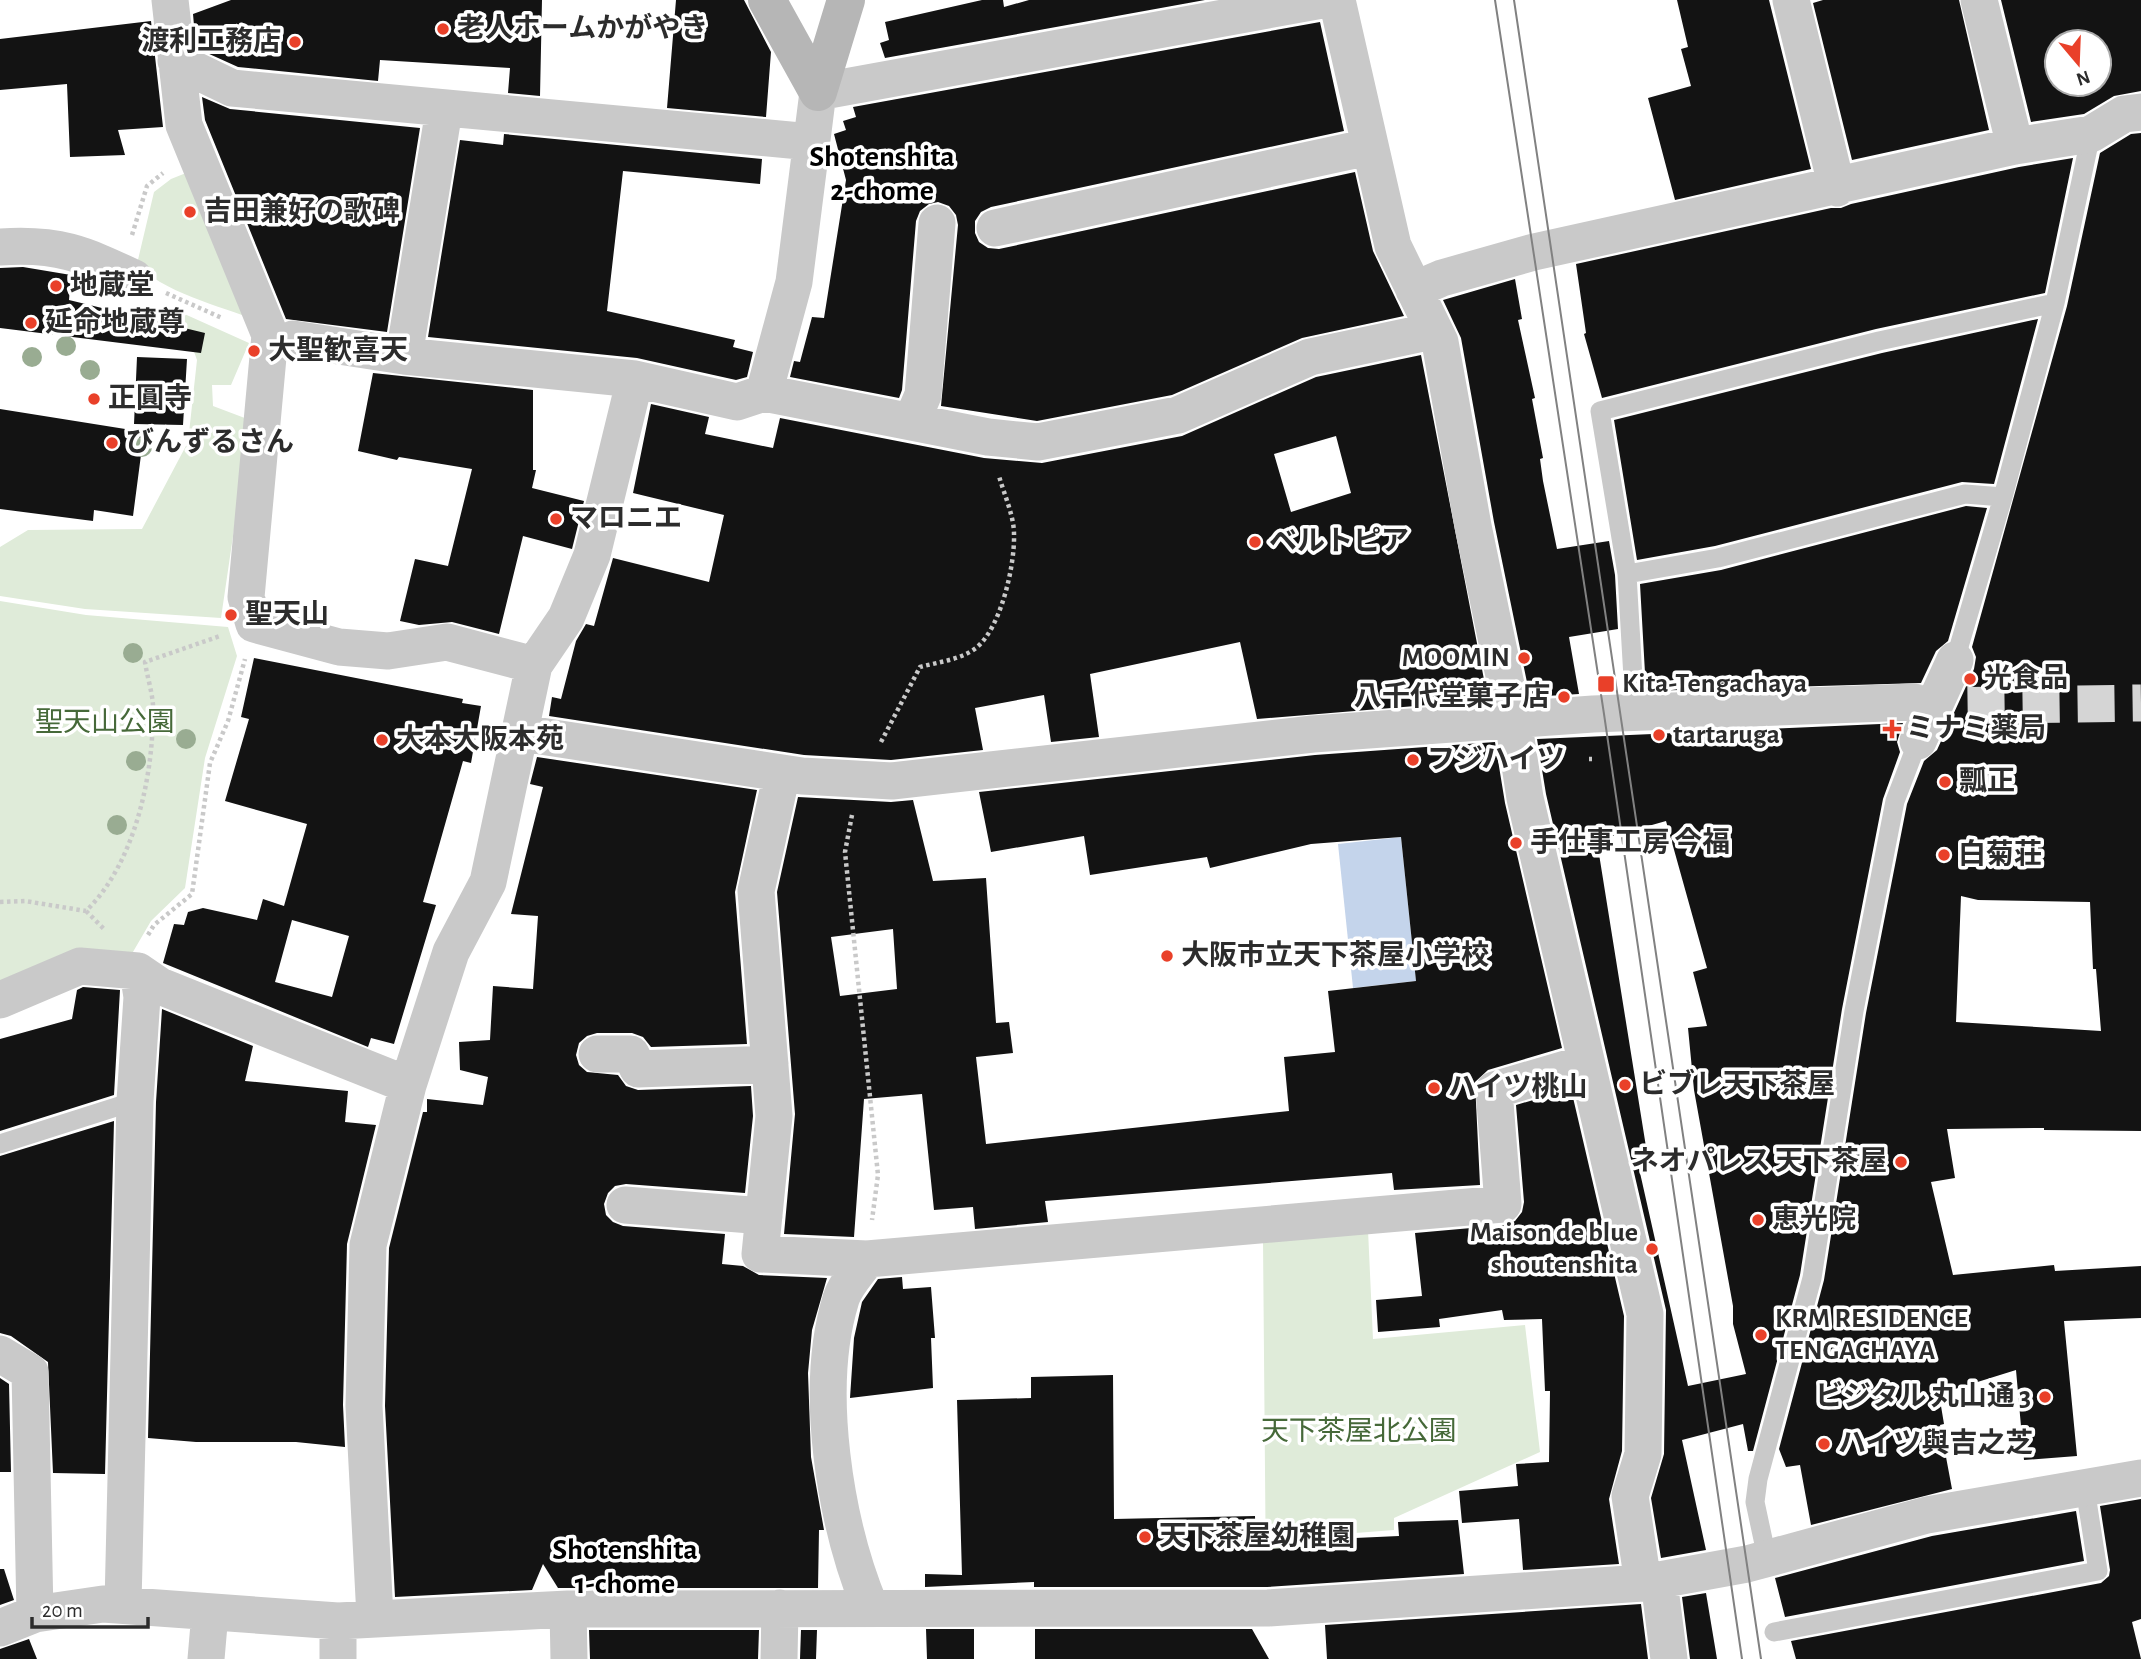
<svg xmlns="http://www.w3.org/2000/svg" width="2141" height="1659" font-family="'Alegreya Sans','Noto Sans JP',sans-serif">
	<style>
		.green { fill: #dfebd9 }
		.water { fill: #c4d4eb }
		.building { fill: #131313; fill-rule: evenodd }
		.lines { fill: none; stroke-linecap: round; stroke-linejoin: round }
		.street-tunnel { stroke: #d5d5d5; stroke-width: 37; stroke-dasharray: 37 18; stroke-linecap: butt }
		.path { stroke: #c9c9c9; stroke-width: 4.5; stroke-dasharray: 3.5 3.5; stroke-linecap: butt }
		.lane { stroke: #c9c9c9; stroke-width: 19 }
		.street { stroke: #c9c9c9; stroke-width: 37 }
		.secondary { stroke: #b6b6b6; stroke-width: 38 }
		.tram { stroke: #818181; stroke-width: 2 }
		.tree { fill: #99ac92 }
		.poi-dot { fill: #e94029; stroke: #fff; stroke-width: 2.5 }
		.labels { text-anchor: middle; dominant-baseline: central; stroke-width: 7; stroke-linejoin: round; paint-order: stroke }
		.poi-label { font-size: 28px; font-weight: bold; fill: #2c2c2c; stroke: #fff; text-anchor: start }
		.park-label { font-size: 28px; fill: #466939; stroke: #fff }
		.neighbourhood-label { font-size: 30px; font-weight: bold; fill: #000; stroke: #fff }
	</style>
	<rect width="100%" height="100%" fill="#fff"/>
	<path class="green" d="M 191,171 L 256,320 C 222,307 160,291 137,264 L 154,192 L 171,179 Z
		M 180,312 L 249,343 L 231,385 L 212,385 L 213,406 L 250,420 L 221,618 L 85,609 L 0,596 L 0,547 L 28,530 L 142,529 L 188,442 L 197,360 Z
		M 0,601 L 86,615 L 228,627 L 237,656 L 205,758 L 185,888 L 151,921 L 130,957 L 0,986 Z
		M 1368,1230 L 1373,1339 L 1525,1325 L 1540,1452 L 1394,1518 L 1394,1530 L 1304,1537 L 1305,1584 L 1266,1585 L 1263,1240 Z"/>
	<path class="water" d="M 1401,837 L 1416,981 L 1353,988 L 1338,844 Z"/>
	<path class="building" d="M 231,0 L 542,0 L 540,96 L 508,93 L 510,68 L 380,60 L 378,81 L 238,67 L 196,48 L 193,14 Z
		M 676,0 L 744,0 L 771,52 L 766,117 L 667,108 Z
		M 982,0 L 1003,0 L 1004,7 L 1029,0 L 1205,0 L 885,58 L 880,43 L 889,40 L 885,22 Z
		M 1677,0 L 1769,0 L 1811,169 L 1675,200 L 1648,98 L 1691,86 L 1681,49 L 1688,47 Z
		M 1823,0 L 1959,0 L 1989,130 L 1852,160 L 1813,3 Z
		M 2001,0 L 2141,0 L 2141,91 L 2114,96 L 2084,114 L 2031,122 ZM 2057,42 L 2099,42 L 2099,84 L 2057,84 Z
		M 151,21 L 163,127 L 118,130 L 125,155 L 70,157 L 67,84 L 0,90 L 0,39 Z
		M 1320,22 L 1344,131 L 991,207 L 981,212 L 975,221 L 975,233 L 979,242 L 988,248 L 999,249 L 1355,172 L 1373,251 L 1404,316 L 1302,338 L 1172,395 L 1037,421 L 941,406 L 958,225 L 956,215 L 949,206 L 938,202 L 929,204 L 920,211 L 916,221 L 902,390 L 899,398 L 790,377 L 794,361 L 800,362 L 812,317 L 824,318 L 846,180 L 834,134 L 846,130 L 843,121 L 856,117 L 853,107 Z
		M 202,97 L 230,109 L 420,128 L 387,332 L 286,319 L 205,120 Z
		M 2141,133 L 2141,1131 L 2044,1130 L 2044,1128 L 1947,1129 L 1955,1178 L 1931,1182 L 1953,1275 L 2054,1265 L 2055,1271 L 2141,1266 L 2141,1318 L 2064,1321 L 2077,1456 L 2024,1460 L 2016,1370 L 1939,1394 L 1944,1424 L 1940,1425 L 1952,1489 L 1811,1525 L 1800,1465 L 1786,1467 L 1779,1449 L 1824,1280 L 1866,1013 L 1907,804 L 1924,761 L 1937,750 L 1974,669 L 1976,657 L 1972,647 L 2067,306 L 2100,153 L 2131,134 ZM 1961,896 L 1978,900 L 2090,902 L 2093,969 L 2096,969 L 2101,1031 L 1956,1022 Z
		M 504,134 L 762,159 L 760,184 L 623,171 L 607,311 L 735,340 L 733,347 L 753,352 L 747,377 L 736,380 L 637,358 L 428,337 L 460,140 L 503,145 Z
		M 2073,158 L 2045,293 L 1876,329 L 1602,398 L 1584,334 L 1586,333 L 1576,264 L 1831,208 L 1841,208 L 1851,204 L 2019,167 Z
		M 23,267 L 71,275 L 69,300 L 205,333 L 201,353 L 0,328 L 0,268 Z
		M 1515,279 L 1522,319 L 1518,320 L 1535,398 L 1532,399 L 1543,458 L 1540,459 L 1543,481 L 1557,549 L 1609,541 L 1615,575 L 1618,629 L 1569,637 L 1579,694 L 1530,697 L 1494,522 L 1461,338 L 1443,300 Z
		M 2038,319 L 1994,484 L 1962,482 L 1715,546 L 1637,560 L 1614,420 L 1882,353 Z
		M 1421,355 L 1488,700 L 1257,719 L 1240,642 L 1090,674 L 1099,737 L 1051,742 L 1044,695 L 975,708 L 983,750 L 891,760 L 804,755 L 549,716 L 552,697 L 561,699 L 576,641 L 586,624 L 594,626 L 613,558 L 709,582 L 724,515 L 633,493 L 651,404 L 709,417 L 705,434 L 773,448 L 780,418 L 984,458 L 1042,463 L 1182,436 L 1316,377 ZM 1336,436 L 1351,493 L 1291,512 L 1274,454 Z
		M 137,357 L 187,359 L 183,425 L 134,424 Z
		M 373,373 L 533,390 L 533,470 L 536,470 L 532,488 L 584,501 L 572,549 L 523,536 L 499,634 L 452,622 L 419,625 L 400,621 L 415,559 L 448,566 L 472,469 L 399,457 L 397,460 L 358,451 Z
		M 0,409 L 144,432 L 133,516 L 94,510 L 93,521 L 0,509 Z
		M 1966,506 L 1987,508 L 1948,641 L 1936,651 L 1921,683 L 1646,691 L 1640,584 L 1721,570 Z
		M 254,658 L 463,699 L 462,703 L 481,706 L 471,763 L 463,761 L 423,902 L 436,905 L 394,1044 L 371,1038 L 368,1047 L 163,963 L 174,924 L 184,925 L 188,912 L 203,908 L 257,920 L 263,899 L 284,906 L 307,824 L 225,801 L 249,719 L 241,717 ZM 292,920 L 349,936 L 332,997 L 275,982 Z
		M 1903,723 L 1897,742 L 1900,752 L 1883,799 L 1842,1009 L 1800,1275 L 1753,1451 L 1748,1451 L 1743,1424 L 1682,1440 L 1706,1550 L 1661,1558 L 1651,1498 L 1664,1454 L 1666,1310 L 1546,794 L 1537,739 ZM 1666,821 L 1707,968 L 1693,972 L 1707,1026 L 1688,1028 L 1694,1090 L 1733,1306 L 1733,1324 L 1746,1374 L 1688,1386 L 1636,1155 L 1647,1153 L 1599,854 L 1599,840 Z
		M 1495,742 L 1505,803 L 1562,1048 L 1488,1070 L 1475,1082 L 1480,1185 L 1394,1190 L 1392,1173 L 1045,1201 L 1048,1222 L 975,1229 L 973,1207 L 934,1210 L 922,1094 L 864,1099 L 854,1237 L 784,1234 L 795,1114 L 777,892 L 798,797 L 891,802 L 913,800 L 933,881 L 986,878 L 996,1023 L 1009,1022 L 1013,1053 L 976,1057 L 986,1144 L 1289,1111 L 1284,1057 L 1335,1052 L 1328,991 L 1416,981 L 1401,837 L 1311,844 L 1210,868 L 1207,857 L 1090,875 L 1084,836 L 991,852 L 979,792 L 1315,755 ZM 893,929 L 897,989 L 840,996 L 831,937 Z
		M 537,757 L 757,790 L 735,892 L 747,1044 L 651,1047 L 643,1037 L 632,1033 L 597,1033 L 587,1036 L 579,1043 L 576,1055 L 579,1065 L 587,1072 L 618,1075 L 626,1086 L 638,1090 L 751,1086 L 753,1116 L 745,1193 L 626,1184 L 615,1186 L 608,1193 L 604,1204 L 606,1215 L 613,1222 L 623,1226 L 725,1234 L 722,1264 L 743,1266 L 759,1275 L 827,1278 L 812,1330 L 808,1373 L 811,1457 L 824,1530 L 819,1530 L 818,1588 L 558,1588 L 543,1564 L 532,1590 L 395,1597 L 385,1406 L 389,1248 L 423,1112 L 427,1112 L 427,1099 L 483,1105 L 488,1077 L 460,1070 L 459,1042 L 490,1040 L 493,986 L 533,989 L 538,916 L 511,914 L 543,787 L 530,784 Z
		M 83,987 L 120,990 L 114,1095 L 0,1131 L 0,1039 L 72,1019 L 77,990 Z
		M 162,1009 L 253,1046 L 245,1081 L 348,1091 L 345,1122 L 376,1125 L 347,1244 L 343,1405 L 345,1447 L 296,1442 L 196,1442 L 148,1438 L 156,1102 Z
		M 1571,1089 L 1624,1316 L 1622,1451 L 1609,1499 L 1619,1564 L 1523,1570 L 1519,1519 L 1462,1523 L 1459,1491 L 1518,1486 L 1516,1464 L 1549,1462 L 1550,1391 L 1545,1391 L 1542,1319 L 1504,1320 L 1502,1310 L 1439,1319 L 1440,1327 L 1378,1332 L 1376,1300 L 1422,1296 L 1415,1233 L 1505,1225 L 1515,1221 L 1522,1212 L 1524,1202 L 1516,1105 Z
		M 114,1121 L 105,1474 L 53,1473 L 48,1362 L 11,1336 L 0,1333 L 0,1156 Z
		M 902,1277 L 903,1289 L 931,1287 L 935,1338 L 931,1338 L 933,1388 L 850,1398 L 854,1338 L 862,1302 L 878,1279 Z
		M 1113,1375 L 1114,1519 L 1255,1516 L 1256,1550 L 1355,1543 L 1355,1538 L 1399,1536 L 1398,1522 L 1458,1520 L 1464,1574 L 1267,1587 L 1034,1587 L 1034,1582 L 925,1587 L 925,1574 L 962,1575 L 957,1400 L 1031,1398 L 1031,1377 Z
		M 0,1378 L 9,1384 L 11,1472 L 0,1472 Z
		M 2141,1499 L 2141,1619 L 2132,1622 L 2141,1659 L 1796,1659 L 1791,1641 L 2101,1583 L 2109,1576 L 2110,1570 L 2100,1506 Z
		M 2076,1511 L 2084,1561 L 1785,1617 L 1775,1578 L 1932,1536 Z
		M 0,1569 L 4,1569 L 14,1600 L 0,1605 Z
		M 1706,1593 L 1717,1659 L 1690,1659 L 1682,1597 Z
		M 1641,1604 L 1648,1659 L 1327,1659 L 1325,1625 Z
		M 926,1629 L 974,1629 L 974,1659 L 927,1659 Z
		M 1035,1629 L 1252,1629 L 1269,1659 L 1035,1659 Z
		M 589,1630 L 759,1630 L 758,1659 L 590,1659 Z
		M 801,1630 L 817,1630 L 816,1659 L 800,1659 Z
		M 29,1639 L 37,1659 L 0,1659 L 0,1649 Z"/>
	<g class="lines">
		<path class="street-tunnel" d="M 1913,702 L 1933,706 L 2141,703"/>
		<path class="path" d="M 132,235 L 147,186 L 163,173
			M 166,293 L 222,318
			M 881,742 L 920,667 C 938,662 960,660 976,648 C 1001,628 1015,565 1014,534 C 1014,516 1004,494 999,476
			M 1589,759 L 1592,759
			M 852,815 L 845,852 L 878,1175 L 872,1220
			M 0,902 L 25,901 L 86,911 C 136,862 154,773 153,705 C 152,691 147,676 145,662 L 220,636
			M 86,911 L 105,930
			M 148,935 L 154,925 L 192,894 L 210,763 L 228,721 L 245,659"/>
		<path class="lane" d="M 1627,574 L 1718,558 L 1965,494 L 2003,497
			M 1955,660 L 2003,497 L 2055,303 L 2091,134
			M 1635,713 L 1627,574 L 1600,411 L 1879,341 L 2055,303
			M 0,1144 L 135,1101
			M 1767,1558 L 1755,1502 L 1758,1479 L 1812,1278 L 1854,1011 L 1895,801 L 1918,741
			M 1774,1632 L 2098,1571 L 2085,1488"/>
		<path class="street" d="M 170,0 L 184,125 L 270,335 L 246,597 L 254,624 L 339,647 L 388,651 L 447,642 L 534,665
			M 1337,0 L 1393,246 L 1440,342 L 1473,526 L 1513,719 L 1525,798 L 1645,1314 L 1643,1454 L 1630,1496 L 1643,1583
			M 1791,0 L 1837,188
			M 1979,0 L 2015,146
			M 176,61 L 232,88 L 811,142
			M 995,228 L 1369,147
			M 0,247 C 58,243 83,254 134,278
			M 1414,290 L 1442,278 L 1534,252 L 2015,146 L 2091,134 L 2124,114 L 2141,112
			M 293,339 L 404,356 L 635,379 L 737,402 L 764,393 L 988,437 L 1038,442 L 1178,415 L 1310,357 L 1433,331
			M 404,356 L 444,110
			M 764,393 L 794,282 L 818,92 L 1322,0
			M 912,421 L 923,395 L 937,223
			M 521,733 L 802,776 L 892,781 L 1313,734 L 1593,714 L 1913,702
			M 1918,741 L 1955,660
			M 782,773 L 756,891 L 774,1116 L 760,1254 L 867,1259
			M 0,1000 L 80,966 L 138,971 L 160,986 L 408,1085
			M 597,1054 L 631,1054 L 638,1069 L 770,1064
			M 625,1205 L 764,1216
			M 0,1354 L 30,1372 L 35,1614
			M 1659,1581 L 1669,1659
			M 123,1604 L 135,1101 L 142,997 L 138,971
			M 870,1607 C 835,1522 813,1389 841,1299 C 845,1285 859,1271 867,1259 L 1503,1204 L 1494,1090 L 1586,1063
			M 568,1609 L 569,1659
			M 375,1617 L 364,1406 L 368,1245 L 408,1085 L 451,952 L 488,882 L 534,665 L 566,618 L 592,555 L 635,379
			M 0,1628 L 35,1614 L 103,1604 L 338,1621 L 568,1609 L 1268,1608 L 1643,1583 L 1747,1564 L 1927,1515 L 2141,1478
			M 206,1659 L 210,1613
			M 338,1659 L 338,1621
			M 779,1659 L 780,1608"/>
		<path class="secondary" d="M 767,0 L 818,92
			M 818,92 L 846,0"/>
		<path class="tram" d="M 1495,0 L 1604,714 L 1742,1659
			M 1514,0 L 1761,1659"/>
	</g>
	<g class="tree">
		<circle cx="66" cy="346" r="10"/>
		<circle cx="32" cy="357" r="10"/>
		<circle cx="90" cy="370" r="10"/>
		<circle cx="142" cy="447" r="10"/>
		<circle cx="133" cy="653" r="10"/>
		<circle cx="186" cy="739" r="10"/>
		<circle cx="136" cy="761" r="10"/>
		<circle cx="117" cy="825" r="10"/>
	</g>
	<g class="poi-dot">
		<circle cx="443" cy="29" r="7"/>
		<circle cx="295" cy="42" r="7"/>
		<circle cx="190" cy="212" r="7"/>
		<circle cx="56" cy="286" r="7"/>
		<circle cx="31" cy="323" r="7"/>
		<circle cx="254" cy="351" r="7"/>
		<circle cx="94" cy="399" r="7"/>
		<circle cx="112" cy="443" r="7"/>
		<circle cx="556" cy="519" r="7"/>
		<circle cx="1255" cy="542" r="7"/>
		<circle cx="231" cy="615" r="7"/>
		<circle cx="1524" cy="658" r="7"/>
		<circle cx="1970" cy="679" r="7"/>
		<rect x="1597" y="675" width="18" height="18" rx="3.5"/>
		<circle cx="1564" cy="697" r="7"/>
		<path d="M1888.5 718.5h7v7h7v7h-7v7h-7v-7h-7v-7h7z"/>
		<circle cx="1659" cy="735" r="7"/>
		<circle cx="382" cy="740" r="7"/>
		<circle cx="1413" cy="760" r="7"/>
		<circle cx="1945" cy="782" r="7"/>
		<circle cx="1516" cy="843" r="7"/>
		<circle cx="1944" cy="855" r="7"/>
		<circle cx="1167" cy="956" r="7"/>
		<circle cx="1625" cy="1085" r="7"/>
		<circle cx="1434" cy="1088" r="7"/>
		<circle cx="1901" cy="1162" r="7"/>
		<circle cx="1758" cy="1220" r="7"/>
		<circle cx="1652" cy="1249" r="7"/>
		<circle cx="1761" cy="1335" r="7"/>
		<circle cx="2045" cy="1397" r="7"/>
		<circle cx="1824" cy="1444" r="7"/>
		<circle cx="1145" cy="1537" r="7"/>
	</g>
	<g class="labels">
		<g class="poi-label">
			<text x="457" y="29">老人ホームかがやき</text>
			<text x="281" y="42" text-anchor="end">渡利工務店</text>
			<text x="204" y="212">吉田兼好の歌碑</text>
			<text x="70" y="286">地蔵堂</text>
			<text x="45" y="323">延命地蔵尊</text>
			<text x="268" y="351">大聖歓喜天</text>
			<text x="108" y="399">正圓寺</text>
			<text x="126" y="443">びんずるさん</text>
			<text x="570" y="519">マロニエ</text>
			<text x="1269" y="542">ベルトピア</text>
			<text x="245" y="615">聖天山</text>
			<text x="1510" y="658" text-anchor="end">MOOMIN</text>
			<text x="1984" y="679">光食品</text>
			<text x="1622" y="684">Kita-Tengachaya</text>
			<text x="1550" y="697" text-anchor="end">八千代堂菓子店</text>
			<text x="1906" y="729">ミナミ薬局</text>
			<text x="1673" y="735">tartaruga</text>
			<text x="396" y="740">大本大阪本苑</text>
			<text x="1427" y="760">フジハイツ</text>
			<text x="1959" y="782">瓢正</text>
			<text x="1530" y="843">手仕事工房 今福</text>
			<text x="1958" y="855">白菊荘</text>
			<text x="1181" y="956">大阪市立天下茶屋小学校</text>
			<text x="1639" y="1085">ビブレ天下茶屋</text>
			<text x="1448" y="1088">ハイツ桃山</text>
			<text x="1887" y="1162" text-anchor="end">ネオパレス 天下茶屋</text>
			<text x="1772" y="1220">恵光院</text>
			<text x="1638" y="1233" text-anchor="end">Maison de blue<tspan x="1638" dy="32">shoutenshita</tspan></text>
			<text x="1775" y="1319">KRM RESIDENCE<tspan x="1775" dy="32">TENGACHAYA</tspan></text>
			<text x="2031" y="1397" text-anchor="end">ビジタル 丸山通 3</text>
			<text x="1838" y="1444">ハイツ與吉之芝</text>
			<text x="1159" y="1537">天下茶屋幼稚園</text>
		</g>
		<g class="park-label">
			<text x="105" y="723">聖天山公園</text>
			<text x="1359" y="1432">天下茶屋北公園</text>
		</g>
		<g class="neighbourhood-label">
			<text x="882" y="157">Shotenshita<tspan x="882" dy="34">2-chome</tspan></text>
			<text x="625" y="1550">Shotenshita<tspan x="625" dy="34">1-chome</tspan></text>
		</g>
	</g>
	<g transform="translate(2078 63) rotate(161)"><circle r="33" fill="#ffffff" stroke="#ababab" stroke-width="2"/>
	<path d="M0-5L12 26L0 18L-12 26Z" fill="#e94029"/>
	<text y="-10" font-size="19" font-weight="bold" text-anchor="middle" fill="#2c2c2c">N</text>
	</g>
	<path d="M32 1617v10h116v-10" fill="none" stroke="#2c2c2c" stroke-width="3.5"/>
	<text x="42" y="1617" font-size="21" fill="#2c2c2c" stroke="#ffffff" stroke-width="5" paint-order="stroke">20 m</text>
</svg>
